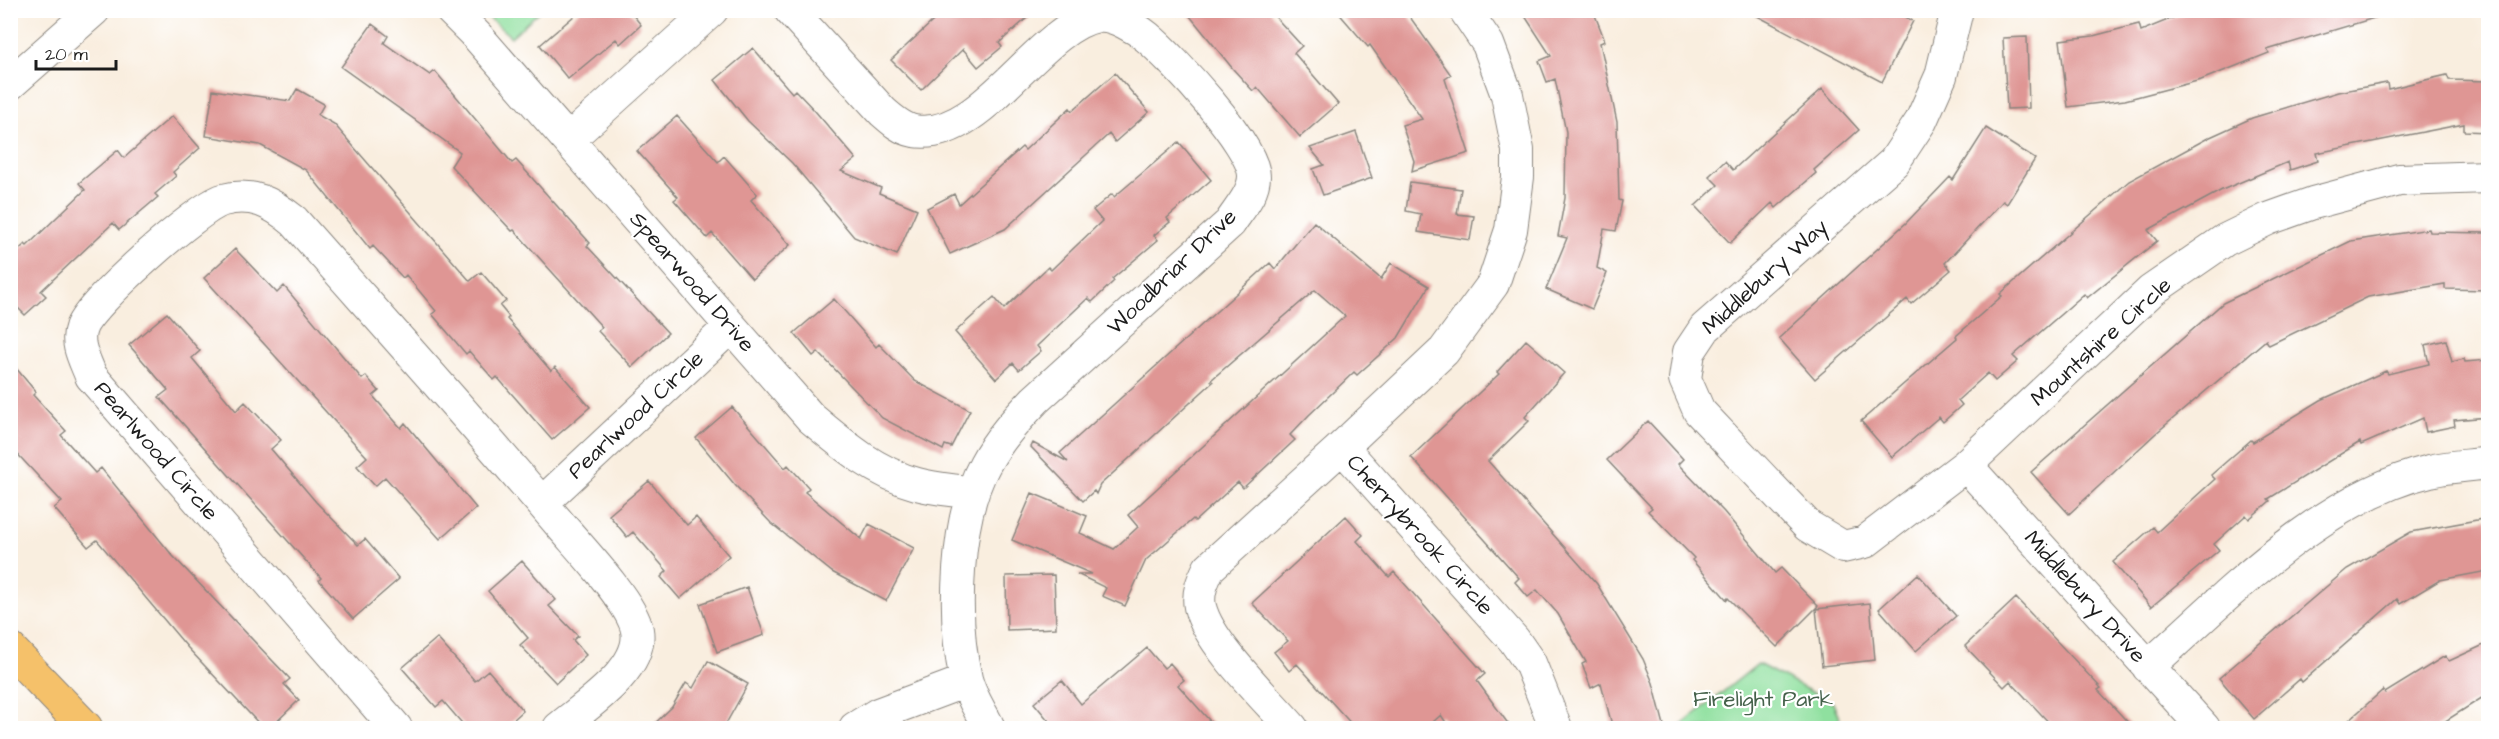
<svg xmlns="http://www.w3.org/2000/svg" width="2499" height="739" font-family="'Architects Daughter',sans-serif">
	<style>
		.green { fill: #8fe09f; stroke: #567e5e; stroke-width: 1.5 }
		.building { fill: #df9694 }
		.lines { fill: none; stroke-linecap: round; stroke-linejoin: round }
		.minor-casing { stroke: #8a857e; stroke-width: 34 }
		.major-casing { stroke: #8a857e; stroke-width: 35 }
		.minor { stroke: #fff; stroke-width: 32 }
		.major { stroke: #f5c16b; stroke-width: 33 }
		.labels { text-anchor: middle; dominant-baseline: central; stroke-width: 4.5; stroke-linejoin: round; paint-order: stroke }
		.street-label { font-size: 22px; fill: #1c1c1c; stroke: #fff }
		.park-label { font-size: 22px; fill: #44614a; stroke: #fff }
	</style>
	<rect width="100%" height="100%" fill="#fff"/>
	<filter id="ink" filterUnits="userSpaceOnUse"><feTurbulence type="fractalNoise" baseFrequency=".0167" numOctaves="2"/><feDisplacementMap in="SourceGraphic" scale="12" xChannelSelector="R" yChannelSelector="G"/><feConvolveMatrix kernelMatrix="1 2 1 2 8 2 1 2 1" color-interpolation-filters="sRGB"/></filter>
	<filter id="wash" filterUnits="userSpaceOnUse"><feTurbulence type="fractalNoise" baseFrequency=".008" numOctaves="4" result="noise"/><feDisplacementMap in="SourceGraphic" scale="24" xChannelSelector="R" yChannelSelector="G"/><feGaussianBlur stdDeviation="1.35" result="paint"/><feColorMatrix in="noise" values="0 0 0 0 0 0 0 0 0 0 0 0 0 0 0 0 0 1.4 0 .05"/><feComposite in="paint" operator="in"/></filter>
	<g filter="url(#wash)">
		<rect width="100%" height="100%" fill="#f9eedf"/>
		<path class="green" d="M 481,11 L 540,11 L 511,37 Z
			M 1758,664 L 1833,703 L 1843,728 L 1678,728 Z"/>
		<g id="blocks">
			<path class="building" d="M 581,10 L 629,10 L 641,25 L 620,44 L 616,39 L 568,79 L 540,45 Z
				M 945,10 L 1036,10 L 999,43 L 1002,47 L 978,67 L 963,49 L 921,90 L 891,60 Z
				M 1185,10 L 1269,10 L 1302,46 L 1294,53 L 1338,104 L 1300,137 L 1257,87 L 1253,91 L 1233,69 Z
				M 1336,10 L 1405,10 L 1451,75 L 1445,79 L 1469,153 L 1412,171 L 1414,161 L 1402,125 L 1422,119 L 1370,45 L 1368,47 Z
				M 1521,10 L 1593,10 L 1605,41 L 1600,43 L 1617,122 L 1619,200 L 1622,201 L 1616,231 L 1604,229 L 1597,268 L 1607,273 L 1592,309 L 1546,289 L 1567,238 L 1558,236 L 1565,198 L 1566,132 L 1555,79 L 1547,82 L 1539,61 L 1551,56 Z
				M 1746,10 L 1893,10 L 1913,21 L 1882,82 Z
				M 2192,10 L 2380,10 L 2381,16 L 2267,50 L 2269,53 L 2201,80 L 2125,100 L 2068,107 L 2060,40 L 2093,36 L 2139,24 L 2141,31 Z
				M 372,24 L 388,36 L 384,43 L 430,75 L 435,71 L 512,163 L 516,160 L 590,243 L 587,246 L 668,333 L 632,367 L 598,331 L 602,327 L 514,230 L 512,231 L 451,166 L 460,152 L 341,67 Z
				M 2027,37 L 2029,108 L 2007,109 L 2003,38 Z
				M 753,48 L 792,93 L 795,90 L 815,111 L 856,159 L 841,171 L 881,188 L 879,193 L 917,209 L 897,255 L 854,237 L 792,163 L 748,121 L 715,80 Z
				M 1115,73 L 1149,112 L 1115,142 L 1109,134 L 1005,229 L 950,254 L 927,208 L 954,194 L 959,204 L 1022,147 L 1025,150 L 1070,108 L 1072,111 Z
				M 2447,75 L 2449,80 L 2488,81 L 2488,132 L 2464,131 L 2464,124 L 2316,153 L 2318,161 L 2290,170 L 2288,162 L 2222,190 L 2148,230 L 2157,241 L 2087,298 L 2084,294 L 2013,356 L 2018,361 L 1995,381 L 1988,373 L 1958,400 L 1962,405 L 1943,422 L 1939,417 L 1892,457 L 1861,421 L 1957,338 L 1956,336 L 2002,296 L 2000,294 L 2129,181 L 2208,138 L 2252,118 L 2338,92 L 2387,83 L 2388,89 Z
				M 297,89 L 324,104 L 318,115 L 334,124 L 470,281 L 481,272 L 506,301 L 500,306 L 509,317 L 507,319 L 551,371 L 555,367 L 590,407 L 552,440 L 497,377 L 494,380 L 469,351 L 466,354 L 432,314 L 436,311 L 406,275 L 403,278 L 373,246 L 370,249 L 306,170 L 260,145 L 206,136 L 213,90 L 290,101 Z
				M 1822,89 L 1859,130 L 1814,170 L 1816,173 L 1776,208 L 1772,203 L 1730,243 L 1695,206 L 1718,185 L 1709,176 L 1725,161 L 1733,170 Z
				M 172,116 L 200,148 L 173,172 L 176,176 L 155,194 L 158,197 L 119,230 L 113,223 L 41,291 L 46,296 L 25,315 L 10,300 L 10,258 L 25,244 L 27,246 L 85,190 L 79,183 L 118,150 L 124,158 Z
				M 677,116 L 718,162 L 724,156 L 757,194 L 751,200 L 790,245 L 752,279 L 712,233 L 707,238 L 674,200 L 678,197 L 637,151 Z
				M 1986,128 L 2035,159 L 2007,204 L 2003,201 L 1945,263 L 1951,270 L 1911,304 L 1907,299 L 1815,379 L 1779,338 L 1906,223 L 1950,177 L 1953,180 Z
				M 1356,132 L 1372,178 L 1323,195 L 1313,169 L 1324,165 L 1310,148 Z
				M 1179,142 L 1211,180 L 1167,218 L 1170,222 L 1154,235 L 1158,240 L 1112,279 L 1114,281 L 1092,302 L 1088,298 L 1037,346 L 1041,351 L 1019,370 L 1013,363 L 996,379 L 955,332 L 994,297 L 1004,309 L 1048,267 L 1051,270 L 1102,221 L 1093,210 L 1112,194 L 1114,197 Z
				M 1410,182 L 1461,189 L 1457,214 L 1474,216 L 1470,240 L 1418,232 L 1421,214 L 1406,211 Z
				M 1314,222 L 1381,279 L 1391,263 L 1429,286 L 1398,338 L 1357,375 L 1354,372 L 1309,415 L 1290,435 L 1295,440 L 1243,488 L 1238,482 L 1195,521 L 1193,519 L 1146,560 L 1125,606 L 1102,596 L 1106,588 L 1077,574 L 1092,574 L 1012,540 L 1032,493 L 1087,516 L 1080,533 L 1114,549 L 1138,527 L 1128,515 L 1345,316 L 1315,290 L 1211,380 L 1213,382 L 1100,485 L 1096,494 L 1094,491 L 1083,501 L 1031,447 L 1033,443 L 1068,462 L 1060,453 L 1270,263 L 1275,269 Z
				M 2429,229 L 2430,232 L 2488,233 L 2488,290 L 2445,289 L 2445,284 L 2368,297 L 2269,345 L 2266,340 L 2155,434 L 2069,514 L 2031,472 L 2223,303 L 2351,241 Z
				M 235,249 L 277,293 L 284,286 L 362,379 L 366,376 L 379,391 L 373,396 L 401,428 L 405,423 L 476,508 L 440,539 L 385,477 L 375,486 L 357,466 L 367,457 L 204,278 Z
				M 834,299 L 876,347 L 879,344 L 915,381 L 970,410 L 951,447 L 945,445 L 943,450 L 882,418 L 818,352 L 813,356 L 794,333 Z
				M 167,313 L 200,351 L 192,358 L 236,411 L 245,402 L 281,440 L 271,449 L 316,502 L 358,545 L 365,539 L 399,579 L 353,619 L 319,580 L 321,578 L 159,397 L 168,390 L 129,345 Z
				M 1526,340 L 1564,373 L 1525,417 L 1529,421 L 1488,461 L 1597,584 L 1643,659 L 1653,683 L 1665,729 L 1613,729 L 1601,683 L 1591,688 L 1582,664 L 1586,662 L 1558,614 L 1537,590 L 1528,597 L 1515,582 L 1519,578 L 1411,457 L 1499,374 L 1497,372 Z
				M 2446,340 L 2452,362 L 2464,359 L 2465,362 L 2488,360 L 2488,417 L 2454,420 L 2455,426 L 2426,432 L 2423,418 L 2361,445 L 2360,442 L 2268,499 L 2270,501 L 2249,519 L 2246,515 L 2214,544 L 2219,550 L 2151,607 L 2113,562 L 2153,527 L 2157,532 L 2215,479 L 2211,475 L 2251,440 L 2253,442 L 2321,400 L 2386,371 L 2388,374 L 2429,364 L 2425,345 Z
				M 10,361 L 36,392 L 33,395 L 66,431 L 61,435 L 95,473 L 101,468 L 172,555 L 290,679 L 284,684 L 299,700 L 269,729 L 264,729 L 188,648 L 97,540 L 88,547 L 54,508 L 62,502 L 10,446 Z
				M 732,407 L 785,468 L 788,465 L 809,488 L 805,492 L 861,539 L 869,524 L 914,548 L 886,601 L 832,572 L 771,523 L 735,485 L 696,438 Z
				M 1648,421 L 1683,459 L 1678,464 L 1724,512 L 1775,573 L 1781,568 L 1818,606 L 1777,647 L 1728,598 L 1727,600 L 1692,560 L 1694,558 L 1648,511 L 1652,508 L 1607,460 Z
				M 649,481 L 687,525 L 696,517 L 729,556 L 680,599 L 661,577 L 667,571 L 633,532 L 627,537 L 609,515 Z
				M 1346,516 L 1363,535 L 1357,541 L 1389,577 L 1394,572 L 1485,674 L 1477,681 L 1512,729 L 1450,729 L 1441,715 L 1425,729 L 1356,729 L 1297,664 L 1289,671 L 1274,652 L 1288,641 L 1252,603 Z
				M 2488,518 L 2488,571 L 2440,580 L 2400,604 L 2397,599 L 2302,682 L 2300,679 L 2254,719 L 2219,678 L 2347,569 L 2411,532 Z
				M 522,561 L 556,600 L 549,606 L 578,636 L 573,640 L 586,655 L 556,683 L 520,645 L 528,638 L 488,591 Z
				M 1918,574 L 1956,616 L 1916,651 L 1879,609 Z
				M 1054,575 L 1056,628 L 1007,630 L 1006,576 Z
				M 747,587 L 764,635 L 717,652 L 700,604 Z
				M 2016,598 L 2101,688 L 2098,690 L 2134,729 L 2055,729 L 2010,681 L 2004,687 L 1965,646 Z
				M 1870,603 L 1875,660 L 1822,666 L 1816,609 Z
				M 437,638 L 475,681 L 488,670 L 523,711 L 503,729 L 467,729 L 443,701 L 436,707 L 402,668 Z
				M 2488,643 L 2488,694 L 2433,729 L 2339,729 L 2383,690 L 2385,693 L 2445,656 L 2449,661 Z
				M 1147,648 L 1164,668 L 1170,663 L 1184,680 L 1178,685 L 1217,729 L 1051,729 L 1054,727 L 1034,703 L 1062,680 L 1081,704 Z
				M 708,661 L 748,684 L 723,729 L 649,729 L 672,707 L 686,683 L 693,688 Z"/>
		</g>
	</g>
	<g filter="url(#ink)">
		<use href="#blocks" fill-opacity="0" stroke="#8a857e" stroke-width="1.5"/>
		<g class="lines">
			<g class="minor-casing">
				<path id="minor" d="M 451,10 L 477,36 L 811,418 C 843,445 876,473 917,484 C 935,489 955,490 973,493
					M 790,10 L 883,112 C 892,120 902,129 914,131 C 981,143 1039,26 1098,16 C 1113,14 1136,28 1147,37 C 1172,58 1254,145 1254,176 C 1254,193 1239,209 1230,223 L 1035,400 C 1016,420 998,440 985,464 C 955,518 952,620 966,679 C 970,696 982,713 989,728
					M 1957,10 L 1941,76 L 1921,121 L 1894,162 L 1705,328 L 1689,352 L 1685,379 L 1699,411 L 1808,526 L 1843,547 L 1865,542 L 1966,465 L 2151,291 L 2225,240 L 2268,219 L 2313,203 L 2399,180 L 2488,177
					M 10,84 L 94,10
					M 568,140 L 712,10
					M 1342,447 L 1444,351 L 1493,284 L 1511,230 L 1518,177 L 1518,150 L 1507,95 L 1488,44 L 1465,10
					M 1966,465 L 2204,728
					M 542,503 L 730,327
					M 2148,667 C 2227,596 2323,496 2430,471 C 2449,466 2469,466 2488,463
					M 396,728 L 91,376 C 85,360 75,344 81,328 C 88,305 198,207 223,200 C 252,192 272,203 294,221 C 384,323 475,424 563,528 C 582,550 632,603 637,630 C 644,669 585,706 559,728
					M 855,728 L 878,714 L 966,681
					M 1292,728 C 1266,698 1209,644 1200,607 C 1197,593 1203,580 1209,568 L 1342,447 L 1514,640 L 1530,663 L 1556,728"/>
			</g>
			<g class="major-casing">
				<path id="major" d="M 10,649 L 86,728"/>
			</g>
			<use href="#minor" class="minor"/>
			<use href="#major" class="major"/>
		</g>
	</g>
	<g class="labels">
		<g class="street-label">
			<text transform="translate(1172 272) rotate(-44)">Woodbriar Drive</text>
			<text transform="translate(1765 277) rotate(-42)">Middlebury Way</text>
			<text transform="translate(692 282) rotate(49)">Spearwood Drive</text>
			<text transform="translate(2101 342) rotate(-42)">Mountshire Circle</text>
			<text transform="translate(636 415) rotate(-43)">Pearlwood Circle</text>
			<text transform="translate(156 451) rotate(49)">Pearlwood Circle</text>
			<text transform="translate(1420 535) rotate(48)">Cherrybrook Circle</text>
			<text transform="translate(2085 597) rotate(48)">Middlebury Drive</text>
		</g>
		<g class="park-label">
			<text x="1763" y="699">Firelight Park</text>
		</g>
	</g>
	<rect width="2499" height="739" fill="none" stroke="#fff" stroke-width="36"/>
	<path d="M36 60v9h80v-9" fill="none" stroke="#1c1c1c" stroke-width="3"/>
	<text x="45" y="60" font-size="18" fill="#1c1c1c" stroke="#ffffff" stroke-width="4.5" paint-order="stroke">20 m</text>
</svg>
